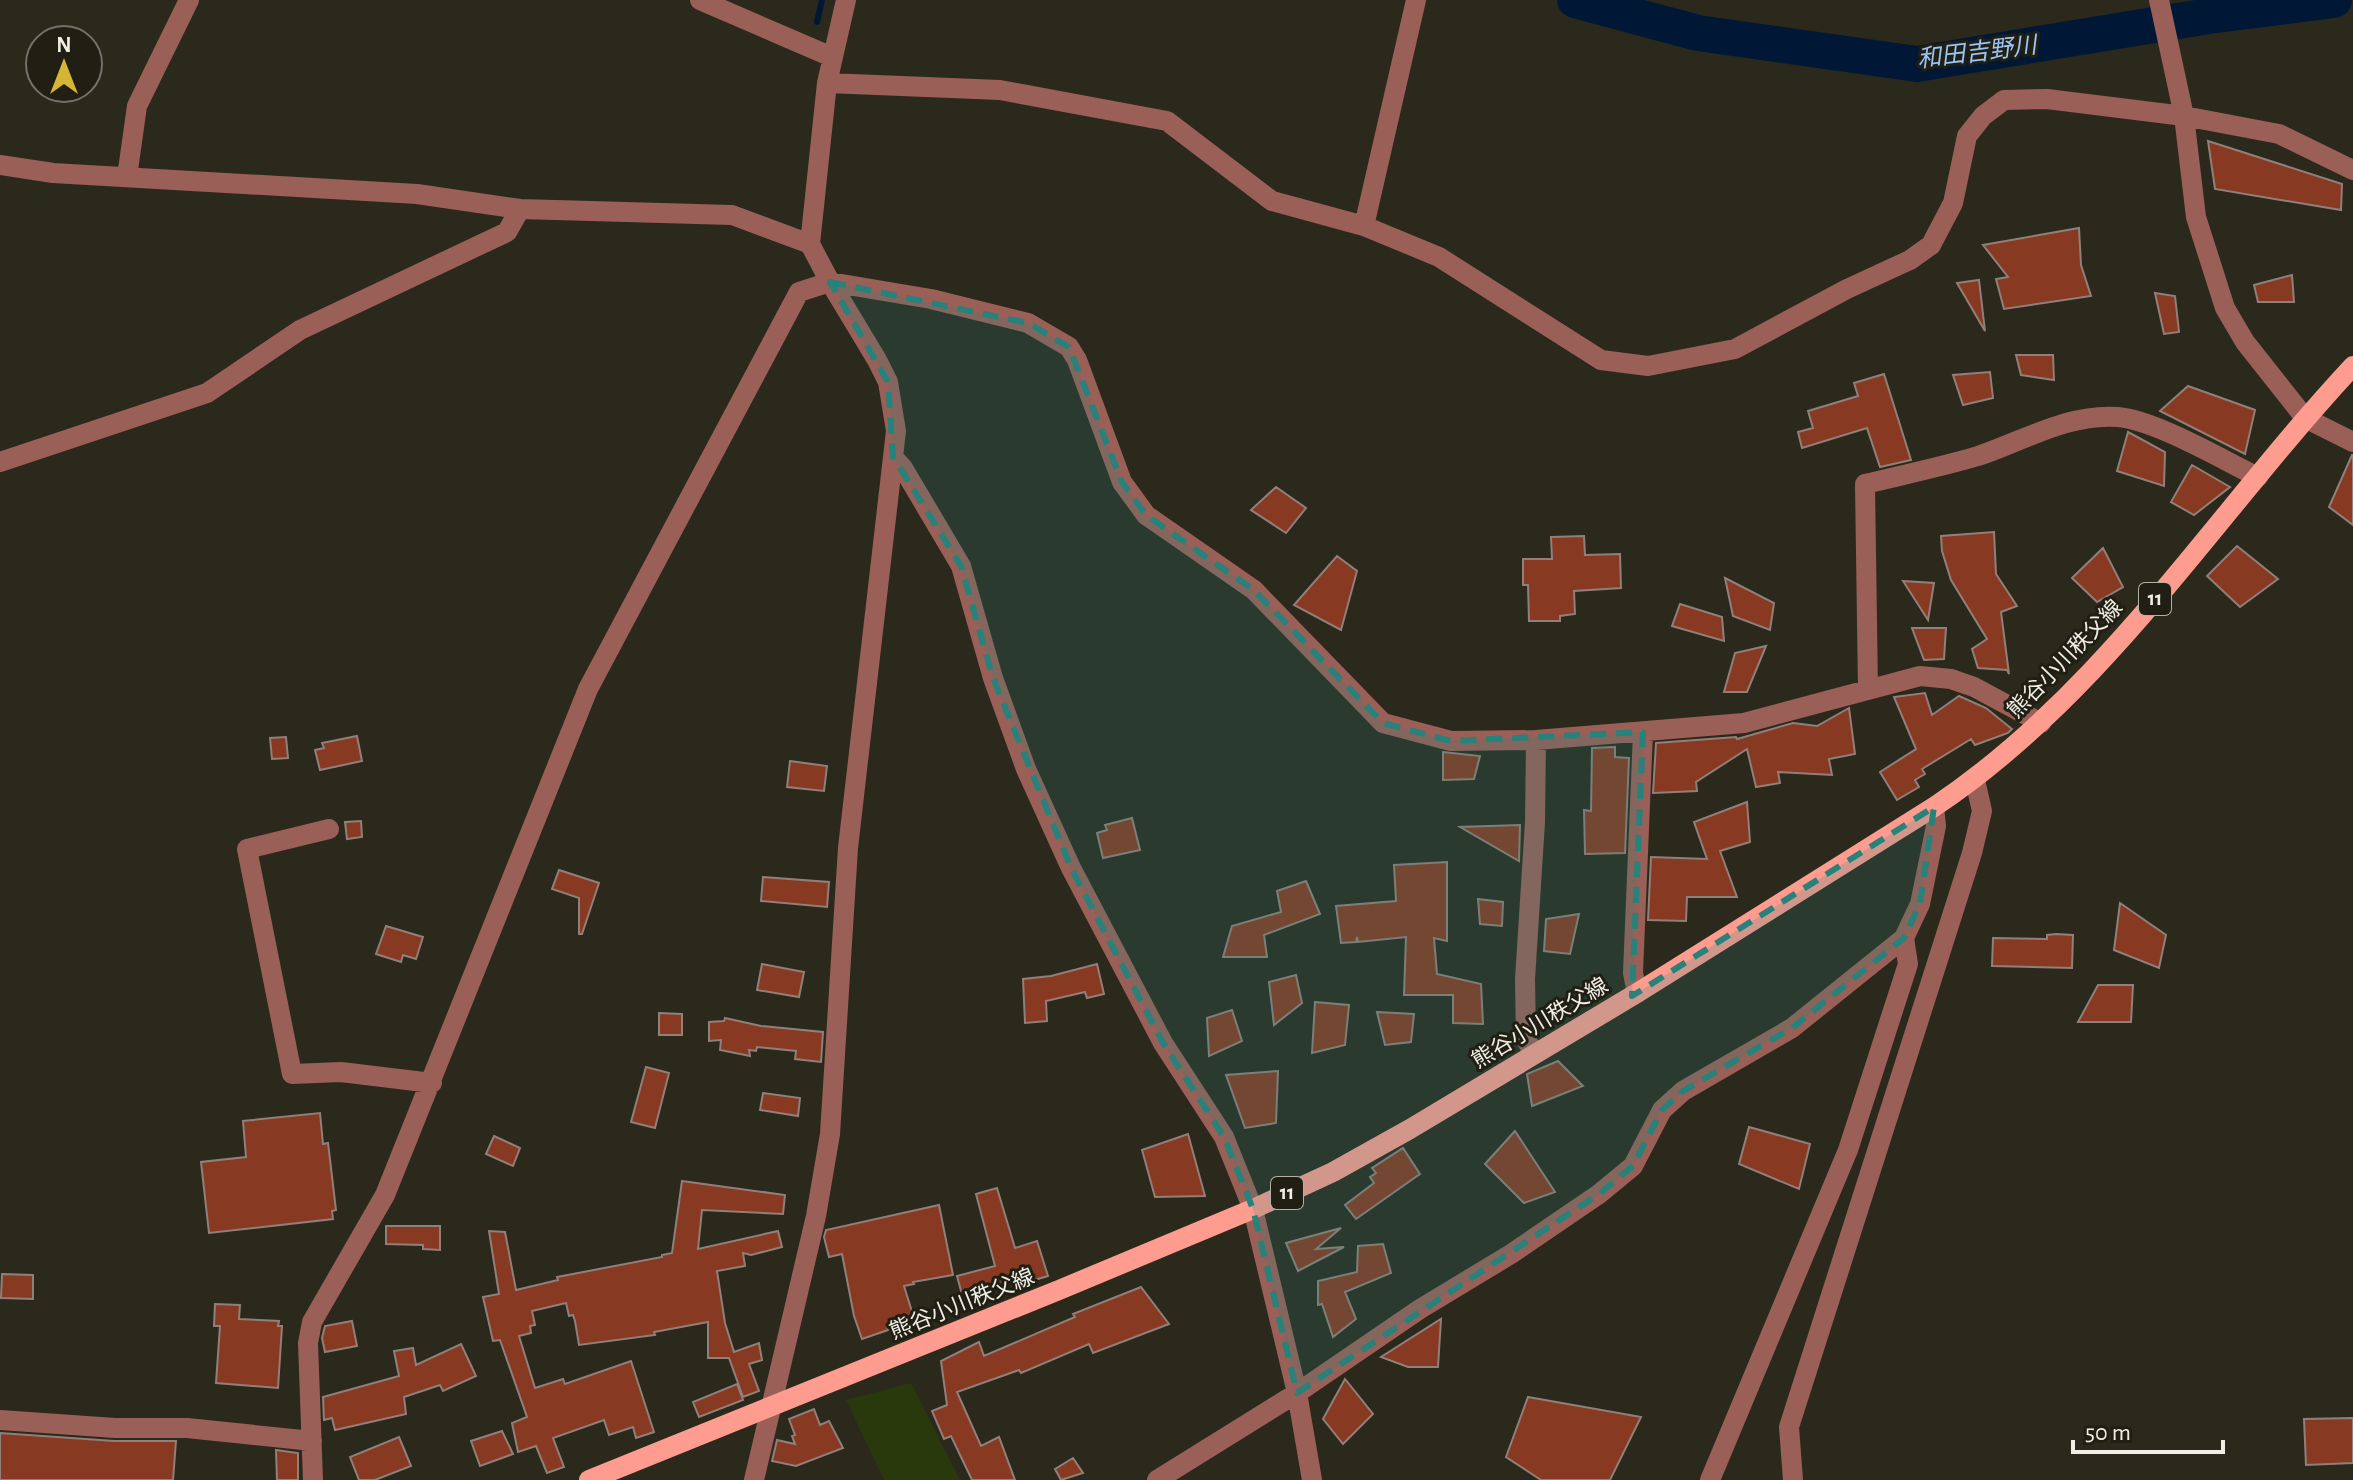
<svg xmlns="http://www.w3.org/2000/svg" width="2353" height="1480" font-family="'Alegreya Sans','Noto Sans JP',sans-serif">
	<style>
		.green { fill: #2a390c }
		.lines { fill: none; stroke-linecap: round; stroke-linejoin: round }
		.stream { stroke: #001836; stroke-width: 6 }
		.river { stroke: #001836; stroke-width: 36 }
		.building { fill: #883922; stroke: #907f7a; stroke-width: 2 }
		.minor { stroke: #9a5f57; stroke-width: 20 }
		.major { stroke: #fd9c8f; stroke-width: 20 }
		.marked { fill: #26827a; fill-opacity: 0.2; stroke: #26827a; stroke-width: 6; stroke-dasharray: 16 10; stroke-linejoin: round }
		.labels { text-anchor: middle; dominant-baseline: central; stroke-width: 6; stroke-linejoin: round; paint-order: stroke }
		.shield { fill: #211f13; stroke: #b2b1a7; stroke-width: 2 }
		.shield-label { font-size: 20px; font-weight: bold; fill: #f0efe7 }
		.street-label { font-size: 22px; fill: #f0efe7; stroke: #211f13 }
		.water-label { font-size: 24px; font-style: italic; fill: #99c5f8; stroke: #211f13 }
	</style>
	<rect width="100%" height="100%" fill="#2b291c"/>
	<path class="green" d="M 911,1383 L 960,1480 L 884,1480 L 846,1400 Z"/>
	<g class="lines">
		<path class="stream" d="M 817,22 L 822,0"/>
		<path class="river" d="M 1575,0 L 1698,33 L 1917,64 L 2209,16 L 2334,0"/>
	</g>
	<path class="building" d="M 2208,141 L 2342,184 L 2341,210 L 2215,189 Z
		M 2079,228 L 2081,265 L 2091,296 L 2004,309 L 1996,279 L 2008,277 L 1983,245 Z
		M 2292,275 L 2294,302 L 2258,302 L 2254,285 Z
		M 1979,280 L 1985,331 L 1957,283 Z
		M 2155,293 L 2175,296 L 2179,332 L 2164,334 Z
		M 2016,355 L 2053,355 L 2054,380 L 2021,375 Z
		M 1990,372 L 1993,398 L 1963,405 L 1953,375 Z
		M 1884,374 L 1911,460 L 1880,467 L 1867,428 L 1802,448 L 1798,432 L 1813,428 L 1808,411 L 1858,396 L 1854,383 Z
		M 2188,386 L 2255,410 L 2245,454 L 2160,411 Z
		M 2128,432 L 2165,452 L 2164,486 L 2117,471 Z
		M 2352,455 L 2353,455 L 2353,525 L 2329,507 Z
		M 2192,465 L 2230,487 L 2194,515 L 2171,502 Z
		M 1276,487 L 1306,508 L 1286,533 L 1251,510 Z
		M 1994,532 L 1996,574 L 2017,606 L 2001,612 L 2009,674 L 2007,670 L 1978,668 L 1972,649 L 1987,639 L 1951,580 L 1942,551 L 1941,536 Z
		M 1584,536 L 1585,555 L 1620,554 L 1621,588 L 1574,591 L 1575,614 L 1560,616 L 1560,621 L 1529,621 L 1528,585 L 1523,585 L 1523,559 L 1552,559 L 1551,537 Z
		M 2237,546 L 2278,579 L 2240,607 L 2207,576 Z
		M 2103,548 L 2123,587 L 2097,602 L 2072,578 Z
		M 1337,556 L 1357,571 L 1341,630 L 1294,605 Z
		M 1725,578 L 1774,603 L 1770,630 L 1733,616 Z
		M 1903,581 L 1934,583 L 1928,620 Z
		M 1680,604 L 1722,617 L 1724,641 L 1672,626 Z
		M 1912,628 L 1946,628 L 1944,659 L 1924,660 Z
		M 1766,646 L 1747,692 L 1724,692 L 1735,653 Z
		M 1925,693 L 1932,715 L 1959,696 L 1986,708 L 2012,729 L 2008,733 L 1975,745 L 1971,739 L 1922,769 L 1925,774 L 1915,780 L 1919,787 L 1897,800 L 1880,772 L 1916,749 L 1894,697 Z
		M 1849,708 L 1855,754 L 1829,759 L 1832,775 L 1778,772 L 1780,783 L 1756,787 L 1747,749 L 1696,782 L 1697,791 L 1653,793 L 1656,743 L 1736,737 L 1737,739 L 1793,723 L 1817,726 Z
		M 357,736 L 362,761 L 320,770 L 315,750 L 324,748 L 322,743 Z
		M 286,737 L 288,758 L 272,759 L 270,738 Z
		M 1615,747 L 1615,757 L 1629,758 L 1625,853 L 1585,854 L 1584,810 L 1591,811 L 1592,748 Z
		M 1443,752 L 1480,756 L 1474,779 L 1443,780 Z
		M 790,761 L 827,766 L 824,791 L 787,787 Z
		M 1747,802 L 1750,842 L 1720,851 L 1737,897 L 1687,897 L 1686,921 L 1648,920 L 1651,857 L 1707,859 L 1694,822 Z
		M 1132,818 L 1140,850 L 1103,858 L 1097,833 L 1107,830 L 1105,825 Z
		M 361,821 L 362,837 L 347,839 L 345,822 Z
		M 1520,825 L 1519,861 L 1460,827 Z
		M 1447,862 L 1447,941 L 1434,938 L 1437,974 L 1481,984 L 1483,1024 L 1453,1023 L 1453,995 L 1404,995 L 1406,937 L 1358,942 L 1357,937 L 1356,942 L 1341,943 L 1336,906 L 1396,901 L 1394,865 Z
		M 559,870 L 599,883 L 582,934 L 579,934 L 579,898 L 552,889 Z
		M 763,877 L 829,882 L 827,907 L 761,901 Z
		M 1306,881 L 1320,914 L 1264,935 L 1267,957 L 1223,957 L 1232,926 L 1281,912 L 1277,891 Z
		M 1478,899 L 1503,902 L 1502,926 L 1480,924 Z
		M 2120,903 L 2166,935 L 2159,968 L 2114,950 Z
		M 1579,914 L 1570,954 L 1544,951 L 1546,919 Z
		M 386,926 L 423,937 L 416,959 L 403,955 L 401,962 L 376,954 Z
		M 2056,934 L 2073,935 L 2072,968 L 1992,966 L 1993,938 L 2047,939 L 2047,935 Z
		M 762,964 L 804,972 L 799,997 L 757,990 Z
		M 1097,964 L 1104,994 L 1087,998 L 1085,992 L 1046,1001 L 1047,1021 L 1025,1023 L 1023,979 L 1051,976 Z
		M 1296,975 L 1302,1003 L 1274,1025 L 1269,982 Z
		M 2098,985 L 2133,985 L 2131,1022 L 2078,1022 Z
		M 1315,1002 L 1349,1005 L 1345,1045 L 1312,1053 Z
		M 1232,1010 L 1242,1041 L 1209,1056 L 1207,1018 Z
		M 1377,1012 L 1414,1014 L 1411,1042 L 1385,1045 Z
		M 659,1013 L 682,1014 L 682,1035 L 659,1035 Z
		M 725,1018 L 761,1026 L 823,1032 L 821,1062 L 795,1059 L 796,1051 L 757,1047 L 756,1051 L 749,1050 L 750,1056 L 720,1050 L 721,1040 L 709,1041 L 709,1022 L 724,1021 Z
		M 1558,1061 L 1583,1086 L 1532,1106 L 1527,1074 Z
		M 646,1067 L 669,1073 L 655,1128 L 631,1122 Z
		M 1278,1071 L 1276,1123 L 1245,1128 L 1226,1075 Z
		M 763,1093 L 800,1098 L 798,1116 L 760,1110 Z
		M 320,1113 L 323,1144 L 328,1143 L 336,1210 L 332,1211 L 333,1219 L 209,1233 L 201,1162 L 246,1157 L 243,1121 Z
		M 1749,1127 L 1810,1144 L 1799,1189 L 1739,1164 Z
		M 1515,1131 L 1555,1192 L 1524,1203 L 1485,1164 Z
		M 1188,1134 L 1205,1196 L 1155,1197 L 1142,1150 Z
		M 494,1136 L 520,1148 L 513,1166 L 486,1154 Z
		M 1403,1148 L 1420,1174 L 1356,1219 L 1345,1205 L 1374,1183 L 1370,1177 L 1376,1173 L 1372,1168 Z
		M 682,1181 L 785,1195 L 783,1214 L 702,1210 L 698,1249 L 778,1231 L 782,1247 L 751,1255 L 743,1253 L 745,1266 L 717,1271 L 725,1323 L 734,1352 L 759,1343 L 762,1360 L 749,1364 L 759,1391 L 743,1397 L 729,1358 L 708,1358 L 708,1322 L 654,1332 L 655,1335 L 579,1345 L 575,1321 L 573,1315 L 569,1316 L 566,1303 L 532,1311 L 535,1325 L 530,1326 L 531,1333 L 519,1336 L 535,1388 L 563,1379 L 565,1384 L 631,1361 L 654,1432 L 636,1438 L 633,1427 L 609,1435 L 604,1420 L 553,1438 L 564,1467 L 547,1473 L 536,1446 L 518,1452 L 512,1423 L 527,1417 L 500,1340 L 493,1341 L 483,1297 L 499,1294 L 489,1231 L 505,1232 L 516,1290 L 558,1280 L 557,1277 L 662,1257 L 662,1255 L 672,1253 Z
		M 997,1188 L 1015,1248 L 1037,1241 L 1048,1276 L 1028,1282 L 1027,1278 L 988,1288 L 990,1296 L 964,1302 L 957,1276 L 995,1266 L 976,1194 Z
		M 939,1205 L 953,1275 L 913,1282 L 914,1284 L 904,1286 L 914,1318 L 887,1326 L 888,1330 L 862,1339 L 854,1316 L 842,1254 L 829,1257 L 824,1237 L 826,1230 Z
		M 386,1226 L 440,1226 L 440,1250 L 423,1249 L 423,1245 L 386,1244 Z
		M 1341,1228 L 1316,1249 L 1344,1247 L 1298,1271 L 1286,1243 Z
		M 1383,1244 L 1391,1273 L 1345,1292 L 1356,1319 L 1333,1337 L 1322,1304 L 1318,1305 L 1318,1281 L 1357,1272 L 1358,1246 Z
		M 2,1274 L 33,1275 L 33,1299 L 1,1298 Z
		M 1141,1287 L 1169,1324 L 1093,1353 L 1089,1344 L 1021,1373 L 1019,1370 L 957,1392 L 981,1446 L 999,1437 L 1015,1480 L 972,1480 L 951,1436 L 944,1439 L 932,1411 L 947,1405 L 941,1361 L 979,1342 L 984,1356 L 1075,1317 L 1073,1314 Z
		M 215,1304 L 240,1305 L 239,1319 L 279,1321 L 278,1326 L 282,1326 L 278,1388 L 216,1383 L 220,1326 L 214,1326 Z
		M 1441,1319 L 1438,1367 L 1408,1367 L 1381,1357 Z
		M 352,1321 L 357,1346 L 325,1352 L 322,1338 L 325,1326 Z
		M 461,1344 L 476,1376 L 443,1391 L 440,1385 L 404,1397 L 406,1414 L 335,1430 L 332,1418 L 324,1420 L 323,1397 L 399,1376 L 394,1351 L 413,1348 L 416,1365 Z
		M 1345,1379 L 1373,1414 L 1343,1444 L 1323,1419 Z
		M 737,1384 L 743,1400 L 699,1417 L 693,1402 Z
		M 1528,1397 L 1641,1417 L 1610,1480 L 1541,1480 L 1506,1457 Z
		M 814,1409 L 820,1425 L 829,1421 L 843,1448 L 796,1466 L 772,1461 L 777,1440 L 795,1444 L 792,1436 L 795,1435 L 789,1419 Z
		M 2353,1418 L 2353,1463 L 2306,1465 L 2304,1419 Z
		M 502,1431 L 513,1454 L 480,1466 L 471,1441 Z
		M 0,1433 L 114,1441 L 176,1441 L 173,1480 L 0,1480 Z
		M 399,1437 L 411,1466 L 375,1480 L 359,1480 L 350,1457 Z
		M 276,1450 L 298,1453 L 298,1480 L 277,1480 Z
		M 1073,1458 L 1083,1473 L 1061,1480 L 1055,1469 Z"/>
	<g class="lines">
		<path class="minor" d="M 700,0 L 832,57
			M 2159,0 L 2184,116 L 2196,217 L 2225,308 L 2245,342 L 2305,418 L 2353,442
			M 827,83 L 1000,90 L 1167,121 L 1272,201 L 1364,226 L 1439,257 L 1601,360 L 1648,366 L 1735,349 L 1847,289 L 1910,260 L 1931,245 L 1953,203 L 1967,136 L 1983,116 L 2004,100 L 2047,99 L 2184,116 L 2279,134 L 2353,170
			M 0,165 L 53,173 L 417,194 L 520,209 L 732,215 L 810,244
			M 127,177 L 137,106 L 189,0
			M 1364,226 L 1416,0
			M 893,457 L 903,468 L 961,566 L 993,678 L 1026,769 L 1071,868 L 1163,1043 L 1224,1137 L 1253,1209 L 1297,1393 L 1312,1480
			M 0,462 L 207,393 L 300,330 L 507,232 L 520,209
			M 1868,690 L 1865,484 C 1902,475 1941,467 1978,456 C 2023,441 2069,413 2118,417 C 2155,420 2223,460 2258,477
			M 329,829 L 247,849 L 292,1074 L 341,1072 L 432,1083
			M 1637,993 L 1633,973 L 1643,732
			M 1534,1054 L 1526,1039 L 1525,979 L 1535,822 L 1536,740
			M 0,1420 L 115,1428 L 187,1428 L 312,1441
			M 313,1480 L 308,1343 L 312,1322 L 385,1195 L 588,689 L 799,292 L 830,282 L 931,299 L 1028,323 L 1069,347 L 1077,360 L 1122,482 L 1146,515 L 1254,590 L 1383,723 L 1451,741 L 1536,740 L 1744,723 L 1920,676 L 1951,679 L 1974,687 L 2041,723
			M 754,1480 L 816,1216 L 830,1134 L 848,848 L 896,431 L 888,382 L 877,360 L 830,282 L 810,244 L 827,83 L 846,0
			M 1157,1480 L 1297,1393 L 1420,1309 L 1511,1254 L 1599,1194 L 1633,1166 L 1662,1110 L 1683,1091 L 1792,1028 L 1904,938 L 1920,904 L 1936,826 L 1934,807
			M 1710,1480 L 1848,1150 L 1908,964 L 1904,938
			M 1793,1480 L 1789,1427 L 1972,853 L 1982,811 L 1975,780"/>
		<path class="major" d="M 589,1480 L 1059,1290 L 1253,1209 L 1333,1172 L 1410,1129 L 1637,993 L 1934,807 C 2105,693 2215,514 2353,366"/>
	</g>
	<path class="marked" d="M 830,282 L 1028,323 L 1069,347 L 1122,482 L 1146,515 L 1254,590 L 1383,723 L 1451,741 L 1643,732 L 1632,996 L 1934,807 L 1920,904 L 1904,938 L 1792,1028 L 1683,1091 L 1662,1110 L 1633,1166 L 1599,1194 L 1297,1393 L 1253,1209 L 1224,1137 L 1163,1043 L 1071,868 L 993,678 L 961,566 L 893,457 L 888,382 Z"/>
	<g class="labels">
		<g class="shield">
			<rect x="2139" y="583" width="32" height="32" rx="6"/>
			<rect x="1271" y="1177" width="32" height="32" rx="6"/>
		</g>
		<g class="shield-label">
			<text x="2155" y="599">11</text>
			<text x="1287" y="1193">11</text>
		</g>
		<g class="street-label">
			<text transform="translate(2065 659) rotate(-46)">熊谷小川秩父線</text>
			<text transform="translate(1540 1023) rotate(-31)">熊谷小川秩父線</text>
			<text transform="translate(962 1304) rotate(-22)">熊谷小川秩父線</text>
		</g>
		<g class="water-label">
			<text transform="translate(1977 53) rotate(-7)">和田吉野川</text>
		</g>
	</g>
	<g transform="translate(64 64)"><circle r="38" fill="#211f13" stroke="#747268" stroke-width="2"/>
	<path d="M0-6L14 30L0 20L-14 30Z" fill="#d5b534"/>
	<text y="-12" font-size="22" font-weight="bold" text-anchor="middle" fill="#f0efe7">N</text>
	</g>
	<path d="M2073 1440v12h150v-12" fill="none" stroke="#f0efe7" stroke-width="4"/>
	<text x="2085" y="1440" font-size="24" fill="#f0efe7" stroke="#211f13" stroke-width="6" paint-order="stroke">50 m</text>
</svg>
